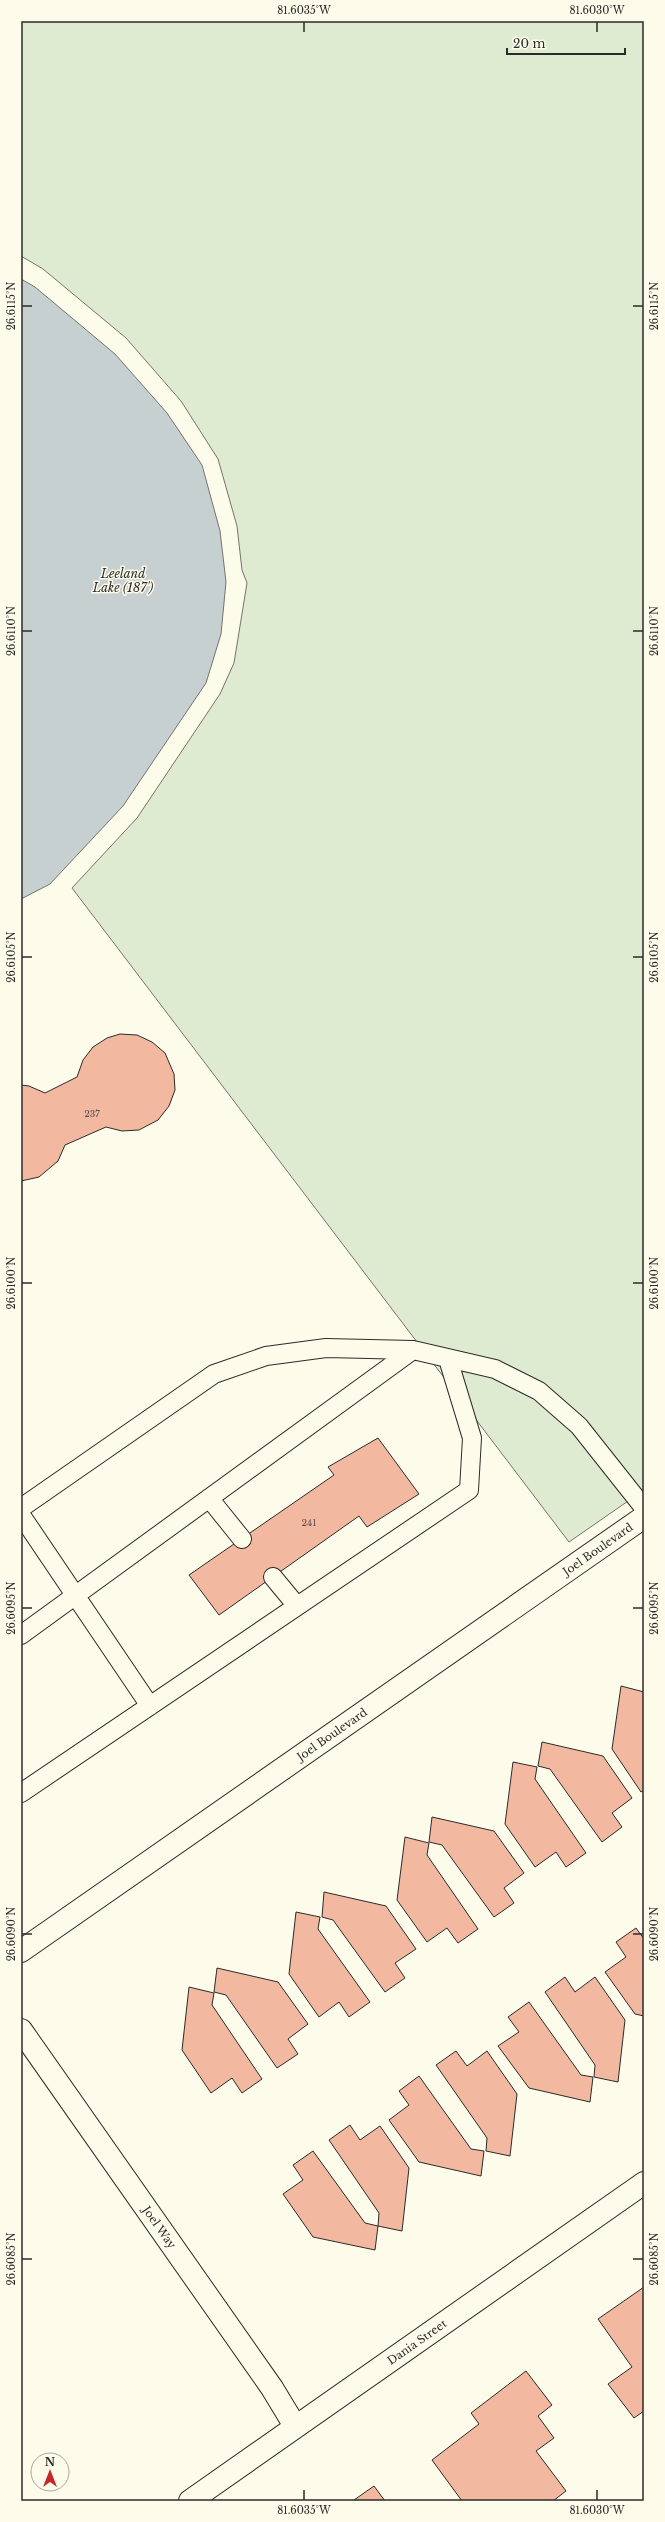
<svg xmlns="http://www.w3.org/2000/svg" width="665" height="2522" font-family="'Libre Baskerville',serif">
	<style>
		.green { fill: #deebd1; stroke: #74746e }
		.water { fill: #c7d0d0; stroke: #74746e }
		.building { fill: #f2b8a0; stroke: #2b2b2b }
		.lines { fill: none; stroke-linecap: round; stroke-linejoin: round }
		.service-casing { stroke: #2b2b2b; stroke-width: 20 }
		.minor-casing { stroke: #2b2b2b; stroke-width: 24 }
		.secondary-casing { stroke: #2b2b2b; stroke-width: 24 }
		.service { stroke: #fdfbea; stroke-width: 18 }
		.minor { stroke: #fdfbea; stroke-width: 22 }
		.secondary { stroke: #fdfbea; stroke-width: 22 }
		.ticks { fill: none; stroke: #2b2b2b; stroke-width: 1.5 }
		.labels { text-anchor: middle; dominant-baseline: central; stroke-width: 3; stroke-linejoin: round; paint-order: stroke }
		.number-label { font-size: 9px; fill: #5d4e48 }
		.street-label { font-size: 11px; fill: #2b2b2b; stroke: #fdfbea }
		.water-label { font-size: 12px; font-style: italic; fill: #2b2b2b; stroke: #fdfbea }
		.neatline { fill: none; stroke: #2b2b2b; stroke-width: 1.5 }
		.ticks-label { font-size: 10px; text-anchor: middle; fill: #2b2b2b }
	</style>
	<rect width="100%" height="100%" fill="#fdfbea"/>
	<path class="green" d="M 21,21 L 644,21 L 644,1490 L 569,1542 L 72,888 L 137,818 L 220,694 L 234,663 L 247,583 L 242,570 L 237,526 L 218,459 L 181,401 L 126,338 L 43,269 L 21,256 Z"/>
	<path class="water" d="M 21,279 L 35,287 L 115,354 L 167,413 L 202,465 L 220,531 L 226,582 L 221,634 L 206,683 L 123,806 L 50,884 L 21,899 Z"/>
	<path class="building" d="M 120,1034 L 137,1035 L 152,1042 L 165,1053 L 174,1074 L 175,1090 L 169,1106 L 158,1120 L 139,1130 L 122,1131 L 106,1127 L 65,1145 L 58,1161 L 39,1177 L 21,1181 L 21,1085 L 29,1086 L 45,1093 L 77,1077 L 83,1060 L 93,1047 L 107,1038 Z
		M 378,1438 L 419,1494 L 367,1527 L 359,1516 L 219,1615 L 189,1575 L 334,1475 L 328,1467 Z
		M 621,1686 L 644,1692 L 644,1790 L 641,1792 L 612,1749 Z
		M 542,1742 L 603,1756 L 632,1798 L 612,1813 L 622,1827 L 602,1842 L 550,1769 L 538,1766 Z
		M 513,1762 L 537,1767 L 535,1779 L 586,1853 L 566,1867 L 556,1852 L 535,1867 L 505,1824 Z
		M 432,1817 L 494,1831 L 524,1873 L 504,1888 L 514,1903 L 494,1917 L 442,1845 L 429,1842 Z
		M 405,1837 L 429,1843 L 427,1855 L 478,1929 L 458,1943 L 447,1928 L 427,1942 L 397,1900 Z
		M 324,1892 L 386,1906 L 416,1949 L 395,1963 L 405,1978 L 385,1992 L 333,1920 L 322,1917 Z
		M 296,1912 L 320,1917 L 318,1929 L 370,2002 L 349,2017 L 339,2002 L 319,2017 L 289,1974 Z
		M 636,1928 L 644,1939 L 644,2016 L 635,2014 L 605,1972 L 626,1957 L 616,1942 Z
		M 217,1968 L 278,1982 L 308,2024 L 288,2039 L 298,2054 L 277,2068 L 226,1995 L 214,1992 Z
		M 565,1977 L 575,1992 L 595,1977 L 625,2020 L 618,2082 L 594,2077 L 595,2065 L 545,1992 Z
		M 189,1987 L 214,1993 L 212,2005 L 262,2079 L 242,2093 L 232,2078 L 211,2093 L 182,2050 Z
		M 529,2002 L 581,2075 L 593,2077 L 590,2102 L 529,2088 L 498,2046 L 519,2032 L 508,2017 Z
		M 456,2051 L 467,2066 L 487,2051 L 517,2094 L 510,2156 L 486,2151 L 487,2138 L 436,2065 Z
		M 419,2076 L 471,2149 L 484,2151 L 481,2176 L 419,2162 L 389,2120 L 409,2105 L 399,2091 Z
		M 350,2125 L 360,2140 L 380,2126 L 409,2168 L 402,2231 L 378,2226 L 379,2213 L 329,2140 Z
		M 313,2151 L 365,2223 L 378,2226 L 375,2250 L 313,2237 L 283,2194 L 303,2180 L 293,2165 Z
		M 644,2287 L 644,2411 L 634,2418 L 608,2384 L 632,2367 L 598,2319 Z
		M 526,2371 L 552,2405 L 538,2416 L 554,2438 L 536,2451 L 566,2491 L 553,2501 L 462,2501 L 432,2460 L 479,2424 L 471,2413 Z
		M 374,2486 L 385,2501 L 354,2501 L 354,2500 Z"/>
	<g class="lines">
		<g class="service-casing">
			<path id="service" d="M 209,1498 L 242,1539
				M 21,1508 L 214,1374 L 266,1356 L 326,1348 L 413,1350 L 495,1369 L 539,1391 L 579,1426 L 644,1508
				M 21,1515 L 150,1706
				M 273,1577 L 297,1606
				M 21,1635 L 413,1350
				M 21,1793 L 469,1490 L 472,1438 L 448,1359"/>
		</g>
		<g class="minor-casing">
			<g id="minor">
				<path id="s1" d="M 21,2030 L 272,2388 L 295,2426"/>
				<path id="s2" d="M 190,2501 L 644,2183"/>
			</g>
		</g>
		<g class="secondary-casing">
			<g id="secondary">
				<path id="s3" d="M 21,1951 L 644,1517"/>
			</g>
		</g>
		<use href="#service" class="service"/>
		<use href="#minor" class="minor"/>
		<use href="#secondary" class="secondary"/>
	</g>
	<path class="ticks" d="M 304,22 L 304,32M 597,22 L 597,32M 22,306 L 32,306M 633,306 L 643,306M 22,631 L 32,631M 633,631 L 643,631M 22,957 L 32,957M 633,957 L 643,957M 22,1283 L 32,1283M 633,1283 L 643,1283M 22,1608 L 32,1608M 633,1608 L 643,1608M 22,1934 L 32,1934M 633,1934 L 643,1934M 22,2259 L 32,2259M 633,2259 L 643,2259M 304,2490 L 304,2500M 597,2490 L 597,2500"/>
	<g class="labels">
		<g class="number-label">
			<text x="92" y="1113">237</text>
			<text x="309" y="1522">241</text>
		</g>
		<g class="street-label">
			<text stroke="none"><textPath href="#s3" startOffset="703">Joel Boulevard</textPath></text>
			<text stroke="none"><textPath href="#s3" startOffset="379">Joel Boulevard</textPath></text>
			<text stroke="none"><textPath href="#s1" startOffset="241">Joel Way</textPath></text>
			<text stroke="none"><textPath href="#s2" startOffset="277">Dania Street</textPath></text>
		</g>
		<g class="water-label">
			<text x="123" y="573">Leeland<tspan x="123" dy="14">Lake (187')</tspan></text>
		</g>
	</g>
	<rect width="665" height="2522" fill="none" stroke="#fdfbea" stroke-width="44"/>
	<g transform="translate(50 2472)"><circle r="19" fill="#fdfbea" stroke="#a9a89e"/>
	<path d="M0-3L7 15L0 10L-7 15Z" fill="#c62828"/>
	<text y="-6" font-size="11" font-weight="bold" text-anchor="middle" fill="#2b2b2b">N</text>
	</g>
	<path d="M507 48v6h118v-6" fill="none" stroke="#2b2b2b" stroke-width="2"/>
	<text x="513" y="48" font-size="12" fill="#2b2b2b" stroke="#fdfbea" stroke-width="3" paint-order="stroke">20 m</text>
	<rect x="22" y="22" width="621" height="2478" class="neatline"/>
	<g class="ticks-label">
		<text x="304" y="14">81.6035°W</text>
		<text x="597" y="14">81.6030°W</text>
		<text transform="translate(11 306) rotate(-90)" y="4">26.6115°N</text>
		<text transform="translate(654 306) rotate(-90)" y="4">26.6115°N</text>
		<text transform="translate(11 631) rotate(-90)" y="4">26.6110°N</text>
		<text transform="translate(654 631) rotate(-90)" y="4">26.6110°N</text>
		<text transform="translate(11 957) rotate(-90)" y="4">26.6105°N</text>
		<text transform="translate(654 957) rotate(-90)" y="4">26.6105°N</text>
		<text transform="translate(11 1283) rotate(-90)" y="4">26.6100°N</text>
		<text transform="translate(654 1283) rotate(-90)" y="4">26.6100°N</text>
		<text transform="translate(11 1608) rotate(-90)" y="4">26.6095°N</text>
		<text transform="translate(654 1608) rotate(-90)" y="4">26.6095°N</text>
		<text transform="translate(11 1934) rotate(-90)" y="4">26.6090°N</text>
		<text transform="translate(654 1934) rotate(-90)" y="4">26.6090°N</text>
		<text transform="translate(11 2259) rotate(-90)" y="4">26.6085°N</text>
		<text transform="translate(654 2259) rotate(-90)" y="4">26.6085°N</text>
		<text x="304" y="2514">81.6035°W</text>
		<text x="597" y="2514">81.6030°W</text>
	</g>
</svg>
